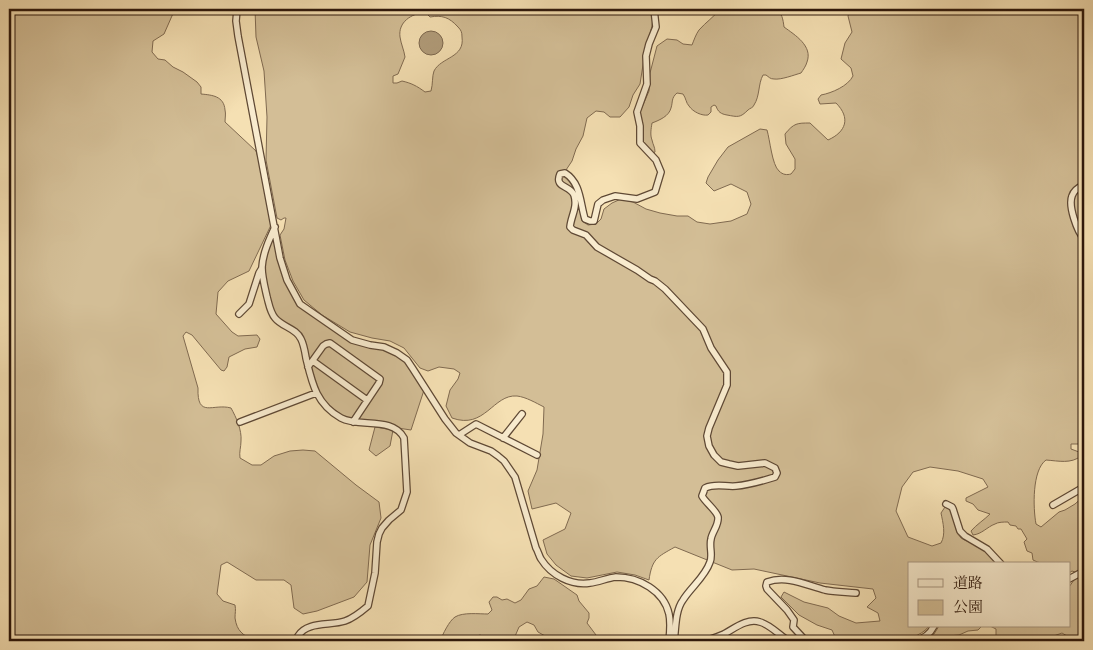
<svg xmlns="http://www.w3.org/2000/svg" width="1093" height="650" font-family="'IM FELL DW Pica','Noto Serif JP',serif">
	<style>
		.green { fill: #d3be96; stroke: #806a50; fill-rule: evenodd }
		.water { fill: #b19c7a; stroke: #7c674e }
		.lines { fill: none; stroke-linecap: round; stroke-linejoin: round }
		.street-casing { stroke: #5f4935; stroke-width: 8 }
		.street { stroke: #f8ebce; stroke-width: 5.5 }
	</style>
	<rect width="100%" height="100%" fill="#f5e0b3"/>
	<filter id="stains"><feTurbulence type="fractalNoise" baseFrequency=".004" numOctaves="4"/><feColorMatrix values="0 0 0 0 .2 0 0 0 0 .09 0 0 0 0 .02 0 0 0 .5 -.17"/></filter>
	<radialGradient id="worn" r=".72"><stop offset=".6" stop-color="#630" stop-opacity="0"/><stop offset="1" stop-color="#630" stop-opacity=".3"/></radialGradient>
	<path class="green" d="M 9,9 L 175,9 L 164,34 L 153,41 L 152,52 L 158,59 L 165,60 L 173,67 L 183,72 L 197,82 L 201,87 L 201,94 C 212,95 224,96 225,110 C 226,114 225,118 225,122 L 256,151 L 261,167 L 271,225 L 249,271 L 228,281 L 218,292 L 216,314 L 232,332 L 238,336 L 257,335 L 260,339 L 257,347 L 245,349 L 229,357 L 227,367 L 224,371 L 221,370 L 192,335 L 186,332 L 183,336 L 198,388 C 197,419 213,403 231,408 C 236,417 242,430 241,441 C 241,447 239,452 240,458 L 252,465 L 261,465 L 274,456 L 290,451 L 303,450 L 315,451 L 356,485 L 379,502 L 381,518 L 370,545 L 367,582 L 354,597 L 317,611 L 303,614 L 294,608 L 291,585 L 284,580 L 256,580 L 227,562 L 221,565 L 217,594 L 223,601 L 235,605 C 236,610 235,613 235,618 C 237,632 243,634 253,641 L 9,641 Z
		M 255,9 L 651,9 L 653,17 L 652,26 L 645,52 L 640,84 L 633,95 L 629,107 L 620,117 L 610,117 L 604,112 L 596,111 L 587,118 L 583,136 L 576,149 L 572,161 L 566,170 L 567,178 L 573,187 L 578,200 L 582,221 L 588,225 L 596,224 L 601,219 L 604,209 L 612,203 L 621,199 L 633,202 L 646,209 L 660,213 L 677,216 L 688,216 L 697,222 L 710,224 L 731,221 L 747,214 L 751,204 L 747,192 L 731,184 L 714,191 L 706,183 L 708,177 L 718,160 L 728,147 L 760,129 L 767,130 C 770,140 772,165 779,171 C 783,175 787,175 791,174 L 795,169 L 795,159 L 786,144 L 785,134 C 794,123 797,123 810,123 L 828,140 C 846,132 851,118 836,103 L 820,104 L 818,99 L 821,95 C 832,93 848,86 853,76 L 851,68 L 841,59 L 845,43 L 852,32 L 848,16 L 850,9 L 1081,9 L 1084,12 L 1084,444 L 1071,444 L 1071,449 L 1079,452 L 1081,456 C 1071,464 1059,461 1046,460 C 1032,470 1033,508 1036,524 L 1041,527 L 1059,512 L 1065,510 L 1075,504 L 1084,496 L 1084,641 L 1068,641 L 1067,636 L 1062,633 L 1040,641 L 996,641 L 996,629 L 990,626 L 1069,626 L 1069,587 L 1074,580 L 1075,572 L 1072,571 L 1069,573 L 1069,564 C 1057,564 1044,566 1033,560 L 1032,553 L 1027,551 L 1024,542 L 1027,539 L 1021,529 L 1018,529 L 1016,526 L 1010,525 L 1008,522 C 1004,522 998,522 995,524 C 987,527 982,534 973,535 L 971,531 C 976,525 984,520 990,514 L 978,510 L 973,504 L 966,501 L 966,498 L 988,487 L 983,479 L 958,471 L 930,467 L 913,472 L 902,487 L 896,511 L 908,537 L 932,546 L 941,543 C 946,534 943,523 941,513 L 945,507 C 957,510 952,530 961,538 C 964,540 968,541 972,543 C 982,548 990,554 996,564 L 909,564 L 909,626 L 929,626 C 914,647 863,641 840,641 L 836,639 L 832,630 L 817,625 L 799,615 L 781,597 L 784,592 L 804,602 L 828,608 L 839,616 L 856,623 L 880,621 L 878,613 L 867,607 L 876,598 L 873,589 L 820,583 L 754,569 L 732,570 L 675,547 C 657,557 652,559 649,580 L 635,575 L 617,572 L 587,578 L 571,576 L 556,565 L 547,554 L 543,540 L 565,529 L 571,513 L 556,503 L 532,509 L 528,491 L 537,470 L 543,434 L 544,407 C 536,403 526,397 517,396 C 493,394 485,430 452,418 L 446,406 L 450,390 L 458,379 L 460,373 L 454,369 L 439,367 L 428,371 L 420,368 L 404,348 L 390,341 L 372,338 L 350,332 L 322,315 L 304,300 L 293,281 L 285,260 L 280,235 L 284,229 L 286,218 L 284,218 L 281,220 L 277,218 L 266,160 L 267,117 L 264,71 L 256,37 ZM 425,12 L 430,17 C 442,15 449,17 458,27 C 461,30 462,32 462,37 C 465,58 441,57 434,71 C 432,76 433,84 431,91 L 425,92 C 417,86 411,83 402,81 L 397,83 L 393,83 L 393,76 L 398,74 L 405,57 C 404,50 401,44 400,37 C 398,22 411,14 425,12 Z
		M 720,9 L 776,9 C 782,13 783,19 784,27 C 795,35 813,46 807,62 C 806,66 803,70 801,73 C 794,75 781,80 774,79 C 770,79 769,77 766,75 L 763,75 C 758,84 760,96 754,105 C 753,108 750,108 748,110 C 740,118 738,117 727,115 C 721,114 718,112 716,106 L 714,105 L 711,107 L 711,112 L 708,115 C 702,116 693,112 689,106 C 686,103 686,98 683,94 L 677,93 C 671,98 673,102 671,108 C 669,116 660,120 652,123 C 651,129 650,135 652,140 C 653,145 655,147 655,152 L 652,154 L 642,142 L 640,112 L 649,91 L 650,73 L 657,46 L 667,39 L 677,40 L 683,44 L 692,45 C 694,40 696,34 699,30 C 706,22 714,17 720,9 Z
		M 274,231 L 294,295 L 311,315 L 336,330 L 370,345 L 391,350 L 407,360 L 425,387 L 411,430 L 371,424 L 346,418 L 327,404 L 316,389 L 300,333 L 278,320 L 270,305 L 264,266 Z
		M 375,427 L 393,430 L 390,446 L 376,456 L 369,450 Z
		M 544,577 L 554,579 L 577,595 L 579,601 L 589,613 L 589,618 L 587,623 L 596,635 L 595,641 L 554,641 L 538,632 L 534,625 L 527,622 L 519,627 L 513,641 L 489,641 L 488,638 L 480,635 L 464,640 L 463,641 L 440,641 C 443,634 449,621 455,617 C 463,612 479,614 488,614 L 492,610 L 489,602 L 493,597 L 497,597 L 502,600 L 507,599 L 515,603 L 521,600 L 529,589 L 537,586 Z
		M 939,626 L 982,626 L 978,630 L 968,631 L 959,635 L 948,636 L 938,641 L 928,641 L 929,636 L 934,634 Z"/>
	<path class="water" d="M419 43a12 12 0 1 1 24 0a12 12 0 1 1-24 0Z"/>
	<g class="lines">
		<g class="street-casing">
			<path id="street" d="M 237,9 L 236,21 L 238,36 L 280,258 L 287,280 L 300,304 L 352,340 L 370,345 L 384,347 L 397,353 L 407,360 L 413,369 L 445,419 L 456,433 L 470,443 L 491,451 L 498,456 L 504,461 L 515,477 L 536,548 C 538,551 539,556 541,559 C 551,575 571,586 590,583 C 599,582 607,578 616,577 C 639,577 664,591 669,614 C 671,623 670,632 669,641
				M 654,9 L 656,27 L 649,44 L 646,56 L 647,84 L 637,112 L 640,126 L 640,143 L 656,160 L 661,172 L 655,192 L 637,199 L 615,196 L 603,200 L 598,204 L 594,221 L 590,221 L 585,219 C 580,203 581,183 565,173 L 560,174 C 554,188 570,185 574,195 C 578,207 571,216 570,227 L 573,230 L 586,235 L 597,247 L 637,270 L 650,279 L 655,281 L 665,289 L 703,329 L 711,348 L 727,372 L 727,385 L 709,428 L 707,436 L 709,446 L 714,455 L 721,462 L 729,464 L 738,466 L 765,463 L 775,468 L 777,473 L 775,477 C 762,481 749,485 736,486 C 726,487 715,483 705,488 L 702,496 C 705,502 717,511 718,517 C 719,525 712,532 711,539 C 709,547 713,555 710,562 C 705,577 691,587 683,600 C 675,611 676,628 674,641
				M 1084,185 C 1079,187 1074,190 1072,196 C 1068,206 1077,231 1084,239
				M 275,227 C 269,240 263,253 262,267 C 262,277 265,288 267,297 C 269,304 270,312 275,318 C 282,327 296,328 301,339 C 304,345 305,352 306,358 C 312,383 316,404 341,418 C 359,428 393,416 404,438 L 407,492 L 401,510 L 389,520 L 382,528 L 379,534 L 377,542 L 375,573 L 368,606 C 361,612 354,618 345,621 C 330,626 307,621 298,636 L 299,641
				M 239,314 L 249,304 L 259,273 L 262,268
				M 313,361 L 367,400
				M 308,367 L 323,346 L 326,344 L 330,343 L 380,379 L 379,383 L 353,422
				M 240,422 L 316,393
				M 459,435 L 476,424 L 537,455
				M 503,438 L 522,414
				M 946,504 L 952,507 L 953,509 L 960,531 L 965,536 L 987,549 L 1001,564
				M 1053,505 L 1084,487
				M 1069,579 L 1084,571
				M 627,641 L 636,640 L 649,641
				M 702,641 C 709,640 717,637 724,634 C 735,628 747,618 760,622 C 771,625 780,636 789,641
				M 806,641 L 793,627 L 794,620 L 787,610 L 767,589 L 766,586 L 767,582 C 787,575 806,585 825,590 C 835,592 846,592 856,593
				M 915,641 C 923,639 930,634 934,626"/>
		</g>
		<use href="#street" class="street"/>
	</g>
	<rect width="1093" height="650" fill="none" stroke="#f5e0b3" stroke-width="30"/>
	<rect x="10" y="10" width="1073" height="630" fill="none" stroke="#2d170b" stroke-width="2.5"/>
	<rect x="15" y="15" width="1063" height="620" fill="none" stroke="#2d170b"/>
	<rect x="908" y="562" width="162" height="65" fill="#f8ebce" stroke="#a79680"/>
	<rect x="918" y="579" width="25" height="8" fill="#f8ebce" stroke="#a79680"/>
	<text x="953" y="588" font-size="15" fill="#2d170b">道路</text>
	<rect x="918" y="600" width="25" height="15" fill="#d3be96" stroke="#a79680"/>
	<text x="953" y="612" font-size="15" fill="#2d170b">公園</text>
	<rect width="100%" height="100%" filter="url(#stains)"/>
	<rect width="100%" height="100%" fill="url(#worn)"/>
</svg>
